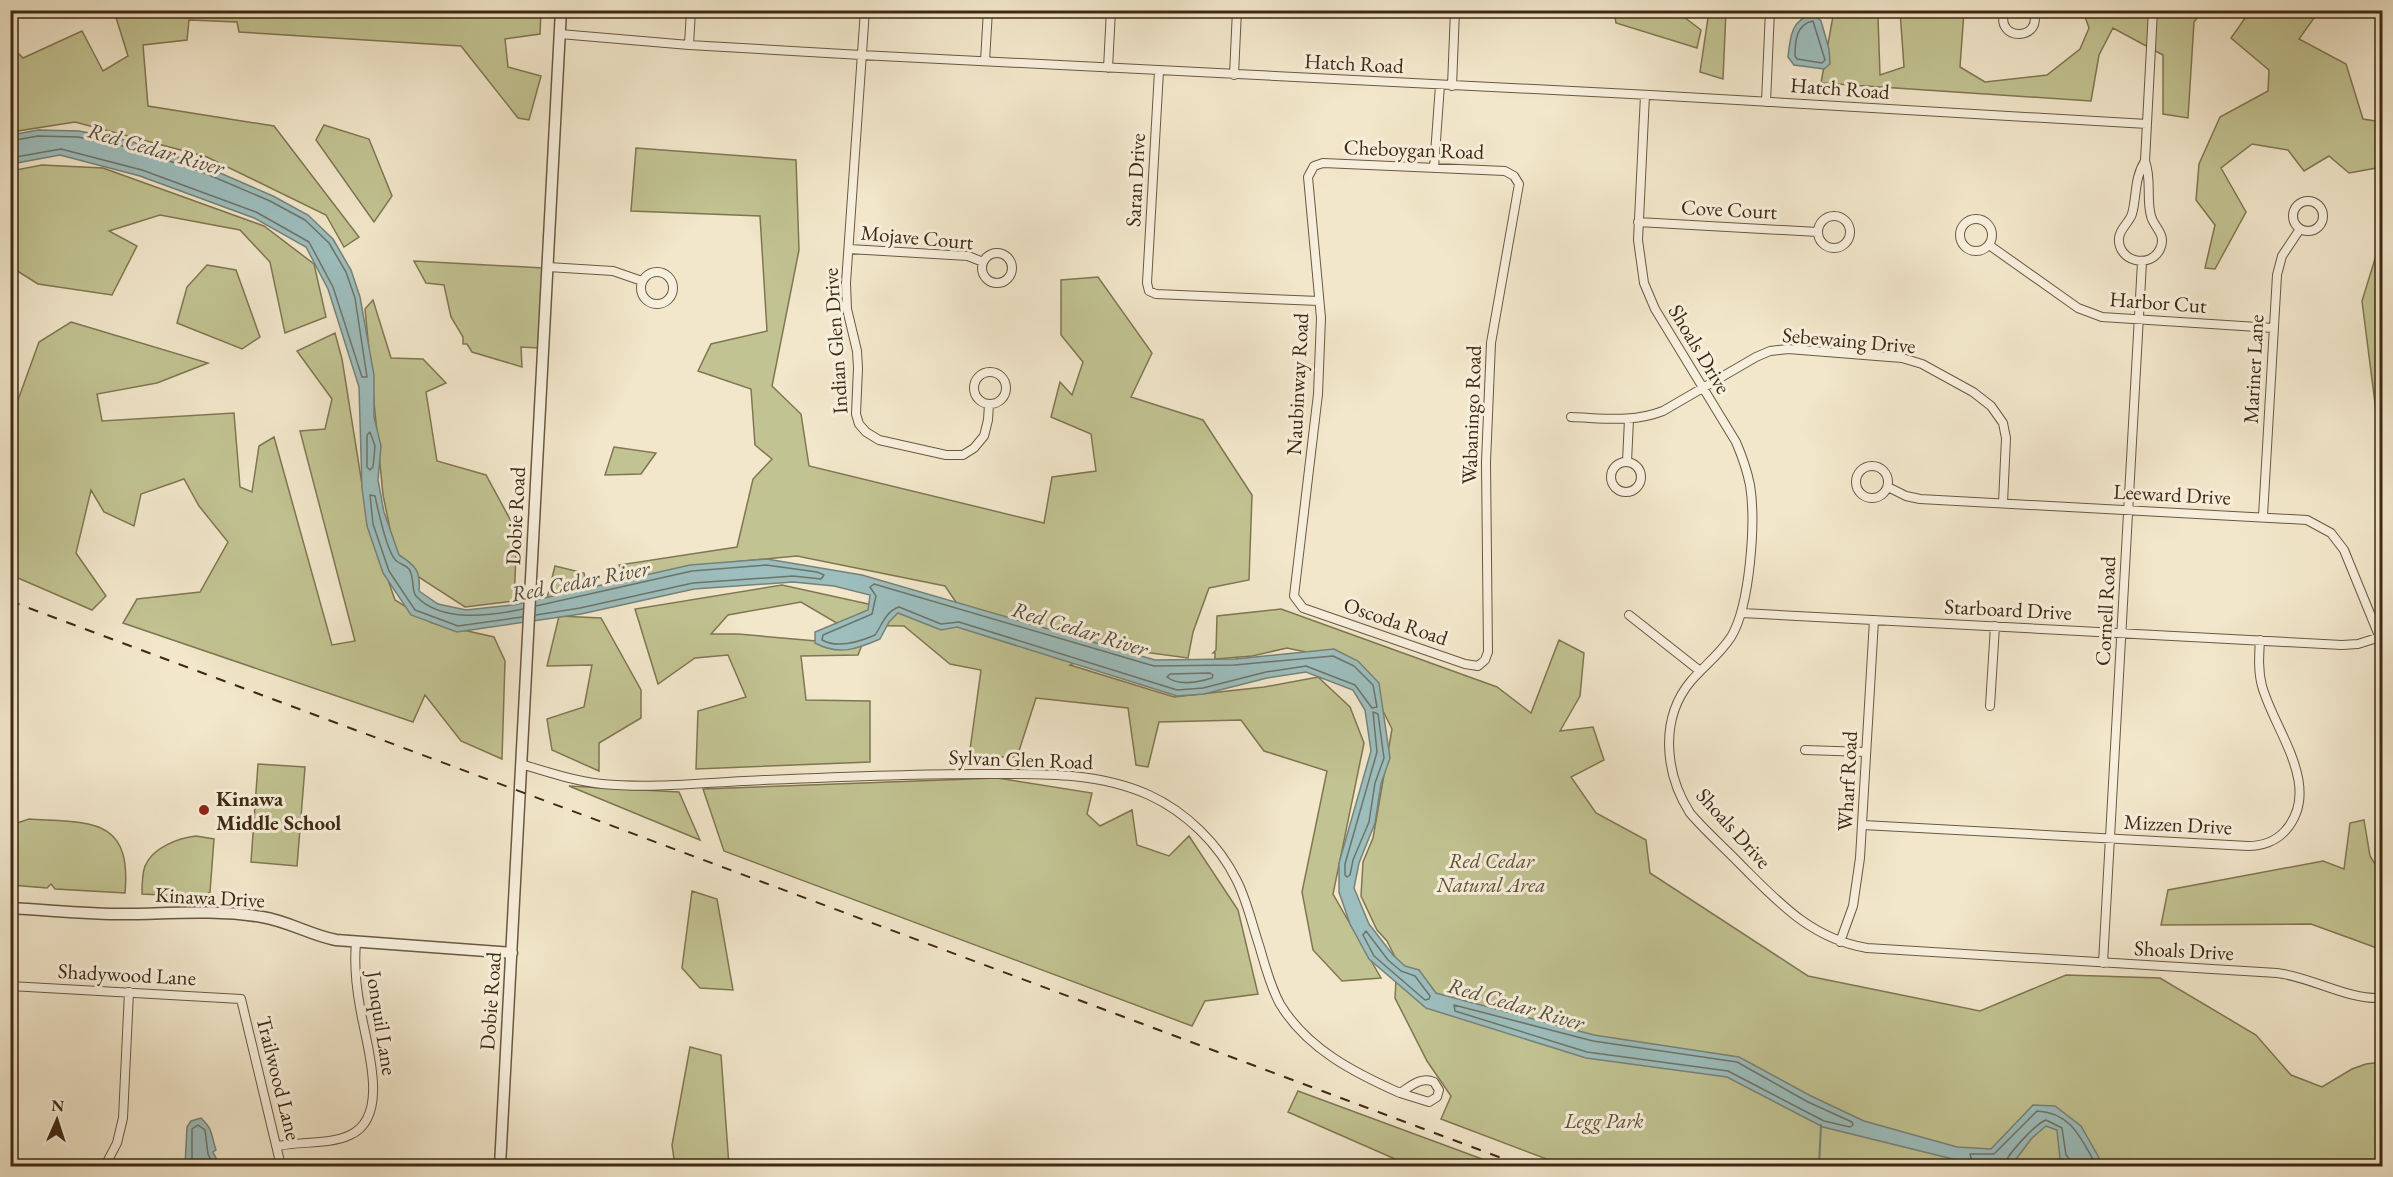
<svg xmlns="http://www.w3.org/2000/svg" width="2393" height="1177" font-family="'EB Garamond',serif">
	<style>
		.green { fill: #c2c392; stroke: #807652; stroke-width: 1.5 }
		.water { fill: #9dbebe; stroke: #778279; stroke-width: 1.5 }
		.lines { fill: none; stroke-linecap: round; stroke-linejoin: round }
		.shore { stroke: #6e7468; stroke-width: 1.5 }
		.stream { stroke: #778279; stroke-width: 2 }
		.minor-casing { stroke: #6b5840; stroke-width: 10 }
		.tertiary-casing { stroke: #6b5840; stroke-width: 13 }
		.minor { stroke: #f7efdd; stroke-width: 8 }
		.tertiary { stroke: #f7efdd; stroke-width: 10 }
		.rail { stroke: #3e2911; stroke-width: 2; stroke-dasharray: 10 10; stroke-linecap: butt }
		.poi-dot { fill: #8f2418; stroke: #f7efdd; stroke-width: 2 }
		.labels { text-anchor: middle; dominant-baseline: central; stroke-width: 6; stroke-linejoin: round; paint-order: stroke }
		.street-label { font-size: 21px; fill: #3e2911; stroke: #f7efdd }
		.poi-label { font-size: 21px; font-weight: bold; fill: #3e2911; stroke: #f7efdd; text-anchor: start }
		.park-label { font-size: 21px; font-style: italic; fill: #5f5031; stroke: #f7efdd }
		.water-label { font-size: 22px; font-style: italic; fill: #564e3c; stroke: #f7efdd }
	</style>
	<rect width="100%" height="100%" fill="#f2e7cb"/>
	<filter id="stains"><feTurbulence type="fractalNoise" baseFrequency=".00333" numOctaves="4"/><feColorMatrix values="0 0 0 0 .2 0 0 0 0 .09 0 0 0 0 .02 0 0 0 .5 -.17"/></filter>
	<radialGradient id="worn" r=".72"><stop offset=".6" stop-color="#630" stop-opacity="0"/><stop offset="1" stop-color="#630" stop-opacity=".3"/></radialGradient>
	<path class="green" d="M 114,11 L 541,11 L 540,34 L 505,39 L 508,67 L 541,76 L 529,120 L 518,118 L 461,46 L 239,32 L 237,22 L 189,20 L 187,40 L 143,45 L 148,106 L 274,126 L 359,237 L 344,247 L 326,215 L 207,157 L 75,122 L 11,132 L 11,46 L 23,58 L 82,31 L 103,71 L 128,56 Z
		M 1614,11 L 1676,11 L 1701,30 L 1697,48 L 1616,23 Z
		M 1709,11 L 1726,11 L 1723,79 L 1700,72 Z
		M 1900,11 L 1964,11 L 1960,67 L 1985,82 L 2047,75 L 2080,49 L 2089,28 L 2083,11 L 2203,11 L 2194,22 L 2188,118 L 2163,114 L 2163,55 L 2113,28 L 2099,55 L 2091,101 L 1821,83 L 1833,16 L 1878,17 L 1880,75 L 1904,67 Z
		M 2250,11 L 2319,11 L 2299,39 L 2346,64 L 2363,119 L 2382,122 L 2382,167 L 2349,173 L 2329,156 L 2304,171 L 2288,150 L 2252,144 L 2221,168 L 2246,212 L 2215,269 L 2205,268 L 2215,225 L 2196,200 L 2199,164 L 2220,117 L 2268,91 L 2269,70 L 2231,38 Z
		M 324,125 L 369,139 L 392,196 L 374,222 L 316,140 Z
		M 636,148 L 796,160 L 799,250 L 772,386 L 801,414 L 809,466 L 1044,523 L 1052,477 L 1096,471 L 1091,434 L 1051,417 L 1060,382 L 1072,395 L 1083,362 L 1061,335 L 1061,280 L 1098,277 L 1152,353 L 1131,397 L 1203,420 L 1252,495 L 1249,580 L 1209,588 L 1193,632 L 1188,658 L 1106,647 L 1070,665 L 1174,697 L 1264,687 L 1318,677 L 1350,707 L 1364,743 L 1333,894 L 1381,978 L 1342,981 L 1313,950 L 1302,892 L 1327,771 L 1264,751 L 1241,720 L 1159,722 L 1148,767 L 1136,765 L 1128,708 L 1036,698 L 1017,757 L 969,757 L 981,670 L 950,664 L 904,626 L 840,625 L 801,602 L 728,615 L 711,634 L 738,634 L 862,645 L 858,655 L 801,656 L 806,700 L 870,701 L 870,762 L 696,769 L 698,711 L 746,697 L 728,655 L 695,658 L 658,684 L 635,609 L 782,585 L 973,627 L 945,586 L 797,556 L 702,565 L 626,582 L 619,565 L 737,547 L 753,479 L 772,459 L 755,445 L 751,389 L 698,371 L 711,344 L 767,331 L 760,216 L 631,211 Z
		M 42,165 L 103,168 L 264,226 L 314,264 L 326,317 L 285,333 L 270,262 L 240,230 L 160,215 L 109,231 L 137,246 L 112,295 L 38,284 L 11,267 L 10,171 Z
		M 2382,236 L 2382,458 L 2362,301 Z
		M 414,261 L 543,268 L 539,348 L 521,347 L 522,367 L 472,352 L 467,344 L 463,344 L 463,337 L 451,317 L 444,285 L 426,283 Z
		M 207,265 L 236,270 L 260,337 L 242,349 L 177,323 L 187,287 Z
		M 373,300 L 391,358 L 423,359 L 446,383 L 426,392 L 437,461 L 486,475 L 517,532 L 514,601 L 465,607 L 397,563 L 383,495 L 365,309 Z
		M 71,322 L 208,363 L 157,383 L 97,394 L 102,421 L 234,413 L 240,487 L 252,492 L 259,446 L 274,437 L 332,645 L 355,641 L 300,431 L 325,429 L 332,399 L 297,351 L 335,333 L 342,359 L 368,522 L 395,600 L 432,623 L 494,637 L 505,661 L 502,759 L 461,741 L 425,695 L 413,722 L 123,623 L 137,599 L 200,592 L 228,542 L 199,506 L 184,479 L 141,494 L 134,526 L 104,512 L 91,490 L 76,553 L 106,596 L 92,610 L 11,575 L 11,400 L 18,400 L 39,342 Z
		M 614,447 L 656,453 L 641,474 L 605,475 Z
		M 555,566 L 584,573 L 588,592 L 547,598 Z
		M 1281,609 L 1497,687 L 1531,713 L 1559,640 L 1584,653 L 1580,696 L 1560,731 L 1593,727 L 1604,760 L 1571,777 L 1596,813 L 1646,840 L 1650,873 L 1808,976 L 1980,1011 L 2066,975 L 2160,978 L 2256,1035 L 2291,1075 L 2322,1087 L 2352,1069 L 2366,1064 L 2382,1062 L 2382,1166 L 1565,1166 L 1441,1119 L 1451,1096 L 1427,1061 L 1395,998 L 1397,961 L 1387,941 L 1377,930 L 1361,896 L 1363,862 L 1373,838 L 1392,729 L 1359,663 L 1287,648 L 1252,656 L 1215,659 L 1215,653 L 1213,653 L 1216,650 L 1217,616 Z
		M 559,616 L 601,618 L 641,690 L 641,718 L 599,743 L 599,771 L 552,750 L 547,719 L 584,707 L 592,665 L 547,666 Z
		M 258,764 L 305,767 L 297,866 L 251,862 Z
		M 997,778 L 1092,793 L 1087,814 L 1100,826 L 1132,810 L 1137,845 L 1169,856 L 1189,836 L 1238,910 L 1258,994 L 1205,1001 L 1192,1026 L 724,851 L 703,789 Z
		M 569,786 L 679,792 L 700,840 Z
		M 29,819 C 89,823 132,816 125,893 L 55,889 L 51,884 L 47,888 L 11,885 L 11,825 Z
		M 2364,820 L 2370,856 L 2382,875 L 2382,940 L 2377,948 L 2311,924 L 2161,925 L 2168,890 L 2323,861 L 2344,869 L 2350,823 Z
		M 196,836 L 214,839 L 210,892 L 203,897 L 142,894 C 142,885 142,874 145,866 C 153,847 179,838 196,836 Z
		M 692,891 L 717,899 L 733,990 L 700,988 L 682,968 Z
		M 690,1047 L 721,1055 L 729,1166 L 675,1166 L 672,1145 Z
		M 1298,1091 L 1501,1166 L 1402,1166 L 1402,1162 L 1288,1112 Z"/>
	<path class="water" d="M 1812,15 L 1818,18 L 1821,21 L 1829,49 L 1830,64 L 1824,69 L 1794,65 L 1788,57 C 1790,39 1791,19 1812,15 Z
		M 38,130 L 79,131 L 130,141 L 204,166 L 273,196 L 308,215 L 333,239 L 351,270 L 360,297 L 374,375 L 374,417 L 381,446 L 378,480 L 384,512 L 399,555 C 415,565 421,571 419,591 L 438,604 L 466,610 L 513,605 L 690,565 L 767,559 L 862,575 L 1155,660 L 1235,659 L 1334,649 L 1358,661 L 1379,683 L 1390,758 L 1381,784 L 1375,823 L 1359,863 L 1354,888 L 1369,924 L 1393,955 L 1405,966 L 1419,970 L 1436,993 L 1594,1035 L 1739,1057 L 1811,1096 L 1864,1121 L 1957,1147 L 1991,1149 L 2033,1105 L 2055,1106 L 2081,1126 L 2102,1163 L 2111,1166 L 2068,1166 L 2060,1159 L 2057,1130 L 2046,1126 L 2032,1138 L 2013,1163 L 2003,1166 L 1981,1166 L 1823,1127 L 1727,1077 L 1586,1058 L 1426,1008 L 1369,959 L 1350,924 L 1339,892 L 1339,863 L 1371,751 L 1365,710 L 1353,690 L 1306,672 L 1267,678 L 1204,694 L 1177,696 L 957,627 L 941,630 L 898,613 L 889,622 L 880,639 C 857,649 839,656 815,643 L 815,632 L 868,610 L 870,595 L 834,586 L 793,582 L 694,589 L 581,614 L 457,632 L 411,615 L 383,573 L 367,526 L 362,488 L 359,387 L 328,289 L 306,247 L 254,218 L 140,176 L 60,155 L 11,164 L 11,135 Z
		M 201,1118 C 214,1131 210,1132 216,1150 L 213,1152 L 220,1166 L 185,1166 L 187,1127 L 191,1121 Z"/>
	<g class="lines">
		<path class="shore" d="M 1813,21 L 1825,60 L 1822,63 L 1797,59 L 1795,56 C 1795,42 1796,24 1813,21 Z
			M 10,141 L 38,136 L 78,137 L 128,147 L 202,172 L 270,201 L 305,220 L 329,243 L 346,272 L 355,298 L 367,377 L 362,377 L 333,287 L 309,242 L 256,212 L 142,170 L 61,149 L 10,158
			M 370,432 L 375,446 L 373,467 L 370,470 L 367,467 L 367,435 Z
			M 874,584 L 1154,666 L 1235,665 L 1333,656 L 1354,666 L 1373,685 L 1377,707 L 1372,708 L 1355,685 L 1306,666 L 1266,672 L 1203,688 L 1177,690 L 959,622 L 941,624 L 899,607 C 886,611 882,625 875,635 C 859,642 838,649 822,640 L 823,635 L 872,614 L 876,596 L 870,587 Z
			M 536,615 L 580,608 L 693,583 L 793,576 L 821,579 L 824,575 L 817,572 L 766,565 L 692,571 L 536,606
			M 522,617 L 458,626 L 415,610 L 389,571 L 373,524 L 370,495 L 375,496 C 378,510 386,547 394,558 C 397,564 405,564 409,569 C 415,578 411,590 416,596 C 441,623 490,616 523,609
			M 1210,673 L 1213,675 L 1212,678 C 1199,682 1178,686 1167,677 L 1170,674 Z
			M 1373,712 L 1378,714 L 1384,758 L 1375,783 L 1369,822 L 1353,860 L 1350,875 L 1347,877 L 1345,875 L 1345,864 L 1377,752 Z
			M 1366,931 L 1388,960 L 1401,971 L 1415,976 L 1430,996 L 1429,999 L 1425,1000 L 1374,956 L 1363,935 Z
			M 1454,1005 L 1593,1041 L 1737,1062 L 1808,1102 L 1852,1122 L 1853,1125 L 1850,1127 L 1824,1121 L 1728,1071 L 1587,1052 L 1455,1011 Z
			M 192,1166 L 192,1129 L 198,1125 L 205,1130 L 208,1154 L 214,1166
			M 1973,1166 L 1970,1154 L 1994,1154 L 2037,1111 C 2073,1113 2081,1140 2097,1166
			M 2004,1166 C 2005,1157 2035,1124 2046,1120 L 2062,1128 L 2066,1155 L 2071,1161 L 2072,1166"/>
		<path class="stream" d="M 1819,1166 L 1821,1125"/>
		<g class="minor-casing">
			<path id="minor" d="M 865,10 L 846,283 L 847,309 L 857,351 L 858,368 L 856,414 L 859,424 L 866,432 L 879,440 L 946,455 L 963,455 L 974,448 L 984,436 L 988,420 L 989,404
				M 2005,10 C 1993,42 2045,42 2033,10
				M 560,34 L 689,45 L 861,55 L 1650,95 L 2147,124
				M 689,45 L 691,10
				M 985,61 L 988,10
				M 1108,68 L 1111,10
				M 1159,71 L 1147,283 L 1149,291 L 1156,294 L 1319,301
				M 1234,75 L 1237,10
				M 1452,86 L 1455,10
				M 1645,95 L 1638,240 L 1644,283 L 1655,309 L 1736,442 C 1742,456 1747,470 1750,485 C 1756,522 1750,606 1731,637 C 1720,654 1704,666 1691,681 C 1659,719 1665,774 1690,813 C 1706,832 1725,848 1742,866 C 1779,903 1812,939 1867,948 L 2277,973 C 2312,977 2347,1000 2382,998
				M 1766,102 L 1770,10
				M 2145,161 C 2134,178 2137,196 2132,214 C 2129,223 2120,228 2119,238 C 2117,261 2150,270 2160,249 C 2167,234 2154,228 2151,216 C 2146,198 2152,180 2145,161 L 2153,10
				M 1323,163 L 1505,171 L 1514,176 L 1519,184 L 1491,343 L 1486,462 L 1488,652 L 1485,660 L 1478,666 L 1465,664 L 1303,608 L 1294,596 L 1318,394 L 1321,318 L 1308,177 L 1314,166 Z
				M 1434,168 L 1440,85
				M2293 216a15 15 0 1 1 30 0a15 15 0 1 1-30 0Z
				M1818 232a16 16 0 1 1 32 0a16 16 0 1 1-32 0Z
				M1960 235a16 16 0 1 1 32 0a16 16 0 1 1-32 0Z
				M 1638,222 L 1818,232
				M 1989,245 L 2078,308 L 2102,317 L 2273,328
				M 849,249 L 968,256 L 983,262
				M982 268a15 15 0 1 1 30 0a15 15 0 1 1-30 0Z
				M 548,267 L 613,271 L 642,281
				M641 288a16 16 0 1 1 32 0a16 16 0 1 1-32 0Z
				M974 388a16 16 0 1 1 32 0a16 16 0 1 1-32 0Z
				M 1571,417 C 1603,418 1632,423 1663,411 L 1756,357 L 1770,351 L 1788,349 L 1902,358 L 1922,364 L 1973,392 L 1991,406 L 2003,423 L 2006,438 L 2003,503
				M1611 477a15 15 0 1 1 30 0a15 15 0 1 1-30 0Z
				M 1627,462 L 1629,419
				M1856 482a16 16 0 1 1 32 0a16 16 0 1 1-32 0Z
				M 1888,487 L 1906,496 L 1920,499 L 2307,520 L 2331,533 L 2344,550 L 2382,643
				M 2263,516 L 2277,275 L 2282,256 L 2300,229
				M 1742,613 L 2342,645 L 2358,644 L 2380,637
				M 1629,615 L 1700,671
				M 1990,706 L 1995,626
				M 1805,750 L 1866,752
				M 521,764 C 547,772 575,781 602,784 C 656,789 710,782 764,780 C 836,777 907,774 979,774 C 1036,774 1096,771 1149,795 C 1186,812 1219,844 1237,881 C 1247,901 1252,924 1259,945 C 1265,965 1270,986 1280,1004 C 1307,1049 1355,1073 1400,1093 C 1411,1086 1421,1076 1434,1082 L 1439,1090 L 1437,1097 L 1429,1102 L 1400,1093
				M 1863,825 L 2248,846 C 2262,846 2276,841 2285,831 C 2324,788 2274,730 2262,686 C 2258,671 2259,656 2260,640
				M 1840,942 L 1853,906 L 1860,858 L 1874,620
				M 2103,963 L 2142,262
				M 10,986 L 241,999 L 281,1166
				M 278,1146 C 301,1141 329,1145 350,1135 C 392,1116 365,1041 360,1007 C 356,985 354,964 356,943
				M 105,1166 L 117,1143 L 123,1118 L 129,992"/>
		</g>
		<g class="tertiary-casing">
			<path id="tertiary" d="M 10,908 C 51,910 93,915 134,914 C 176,913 220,910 262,917 C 288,921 310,935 336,940 L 512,953
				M 500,1166 L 561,10"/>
		</g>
		<use href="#minor" class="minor"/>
		<use href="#tertiary" class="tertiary"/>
		<path class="rail" d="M 10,601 L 1523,1166"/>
	</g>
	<circle class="poi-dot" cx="204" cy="810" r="6"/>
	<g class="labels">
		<g class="street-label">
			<text transform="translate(1354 63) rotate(3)">Hatch Road</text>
			<text transform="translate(1840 88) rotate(4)">Hatch Road</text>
			<text transform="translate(1414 149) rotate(2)">Cheboygan Road</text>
			<text transform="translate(1135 180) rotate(-87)">Saran Drive</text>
			<text transform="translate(1729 209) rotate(3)">Cove Court</text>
			<text transform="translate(917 237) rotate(5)">Mojave Court</text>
			<text transform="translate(2158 302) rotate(4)">Harbor Cut</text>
			<text transform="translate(1849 340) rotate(5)">Sebewaing Drive</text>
			<text transform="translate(835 341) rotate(-94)">Indian Glen Drive</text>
			<text transform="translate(1700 349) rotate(59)">Shoals Drive</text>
			<text transform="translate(2253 369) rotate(-87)">Mariner Lane</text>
			<text transform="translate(1297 384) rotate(-87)">Naubinway Road</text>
			<text transform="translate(1471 415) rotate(-88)">Wabaningo Road</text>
			<text transform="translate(2172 494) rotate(3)">Leeward Drive</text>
			<text transform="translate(515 516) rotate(-87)">Dobie Road</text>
			<text transform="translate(2008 609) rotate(3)">Starboard Drive</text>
			<text transform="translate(2105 611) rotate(-87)">Cornell Road</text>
			<text transform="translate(1396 621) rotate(19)">Oscoda Road</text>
			<text transform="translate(1021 759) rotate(2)">Sylvan Glen Road</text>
			<text transform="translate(1847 781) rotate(-87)">Wharf Road</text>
			<text transform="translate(2178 824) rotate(3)">Mizzen Drive</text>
			<text transform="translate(1734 828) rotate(48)">Shoals Drive</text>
			<text transform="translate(210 897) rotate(3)">Kinawa Drive</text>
			<text transform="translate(2184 950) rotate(3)">Shoals Drive</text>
			<text transform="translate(127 974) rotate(3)">Shadywood Lane</text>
			<text transform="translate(490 1001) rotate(-86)">Dobie Road</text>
			<text transform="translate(382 1023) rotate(81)">Jonquil Lane</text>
			<text transform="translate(279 1078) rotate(76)">Trailwood Lane</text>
		</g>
		<g class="poi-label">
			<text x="216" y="798">Kinawa<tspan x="216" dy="24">Middle School</tspan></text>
		</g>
		<g class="park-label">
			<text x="1491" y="860">Red Cedar<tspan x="1491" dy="24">Natural Area</tspan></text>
			<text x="1604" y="1120">Legg Park</text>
		</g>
		<g class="water-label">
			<text transform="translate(156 149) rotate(16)">Red Cedar River</text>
			<text transform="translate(580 581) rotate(-11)">Red Cedar River</text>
			<text transform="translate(1080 629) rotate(17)">Red Cedar River</text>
			<text transform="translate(1516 1004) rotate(16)">Red Cedar River</text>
		</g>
	</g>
	<rect width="2393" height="1177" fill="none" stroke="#f2e7cb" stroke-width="36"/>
	<rect x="12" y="12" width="2369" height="1153" fill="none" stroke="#3e2911" stroke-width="3"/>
	<rect x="18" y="18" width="2357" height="1141" fill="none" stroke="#3e2911" stroke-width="1.5"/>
	<g transform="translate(57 1120) rotate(3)" stroke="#f7efdd" stroke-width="4.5" paint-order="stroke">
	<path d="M0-4.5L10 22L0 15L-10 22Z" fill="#3e2911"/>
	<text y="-9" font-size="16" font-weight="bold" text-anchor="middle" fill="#3e2911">N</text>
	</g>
	<rect width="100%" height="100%" filter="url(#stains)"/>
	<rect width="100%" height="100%" fill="url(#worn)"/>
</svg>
